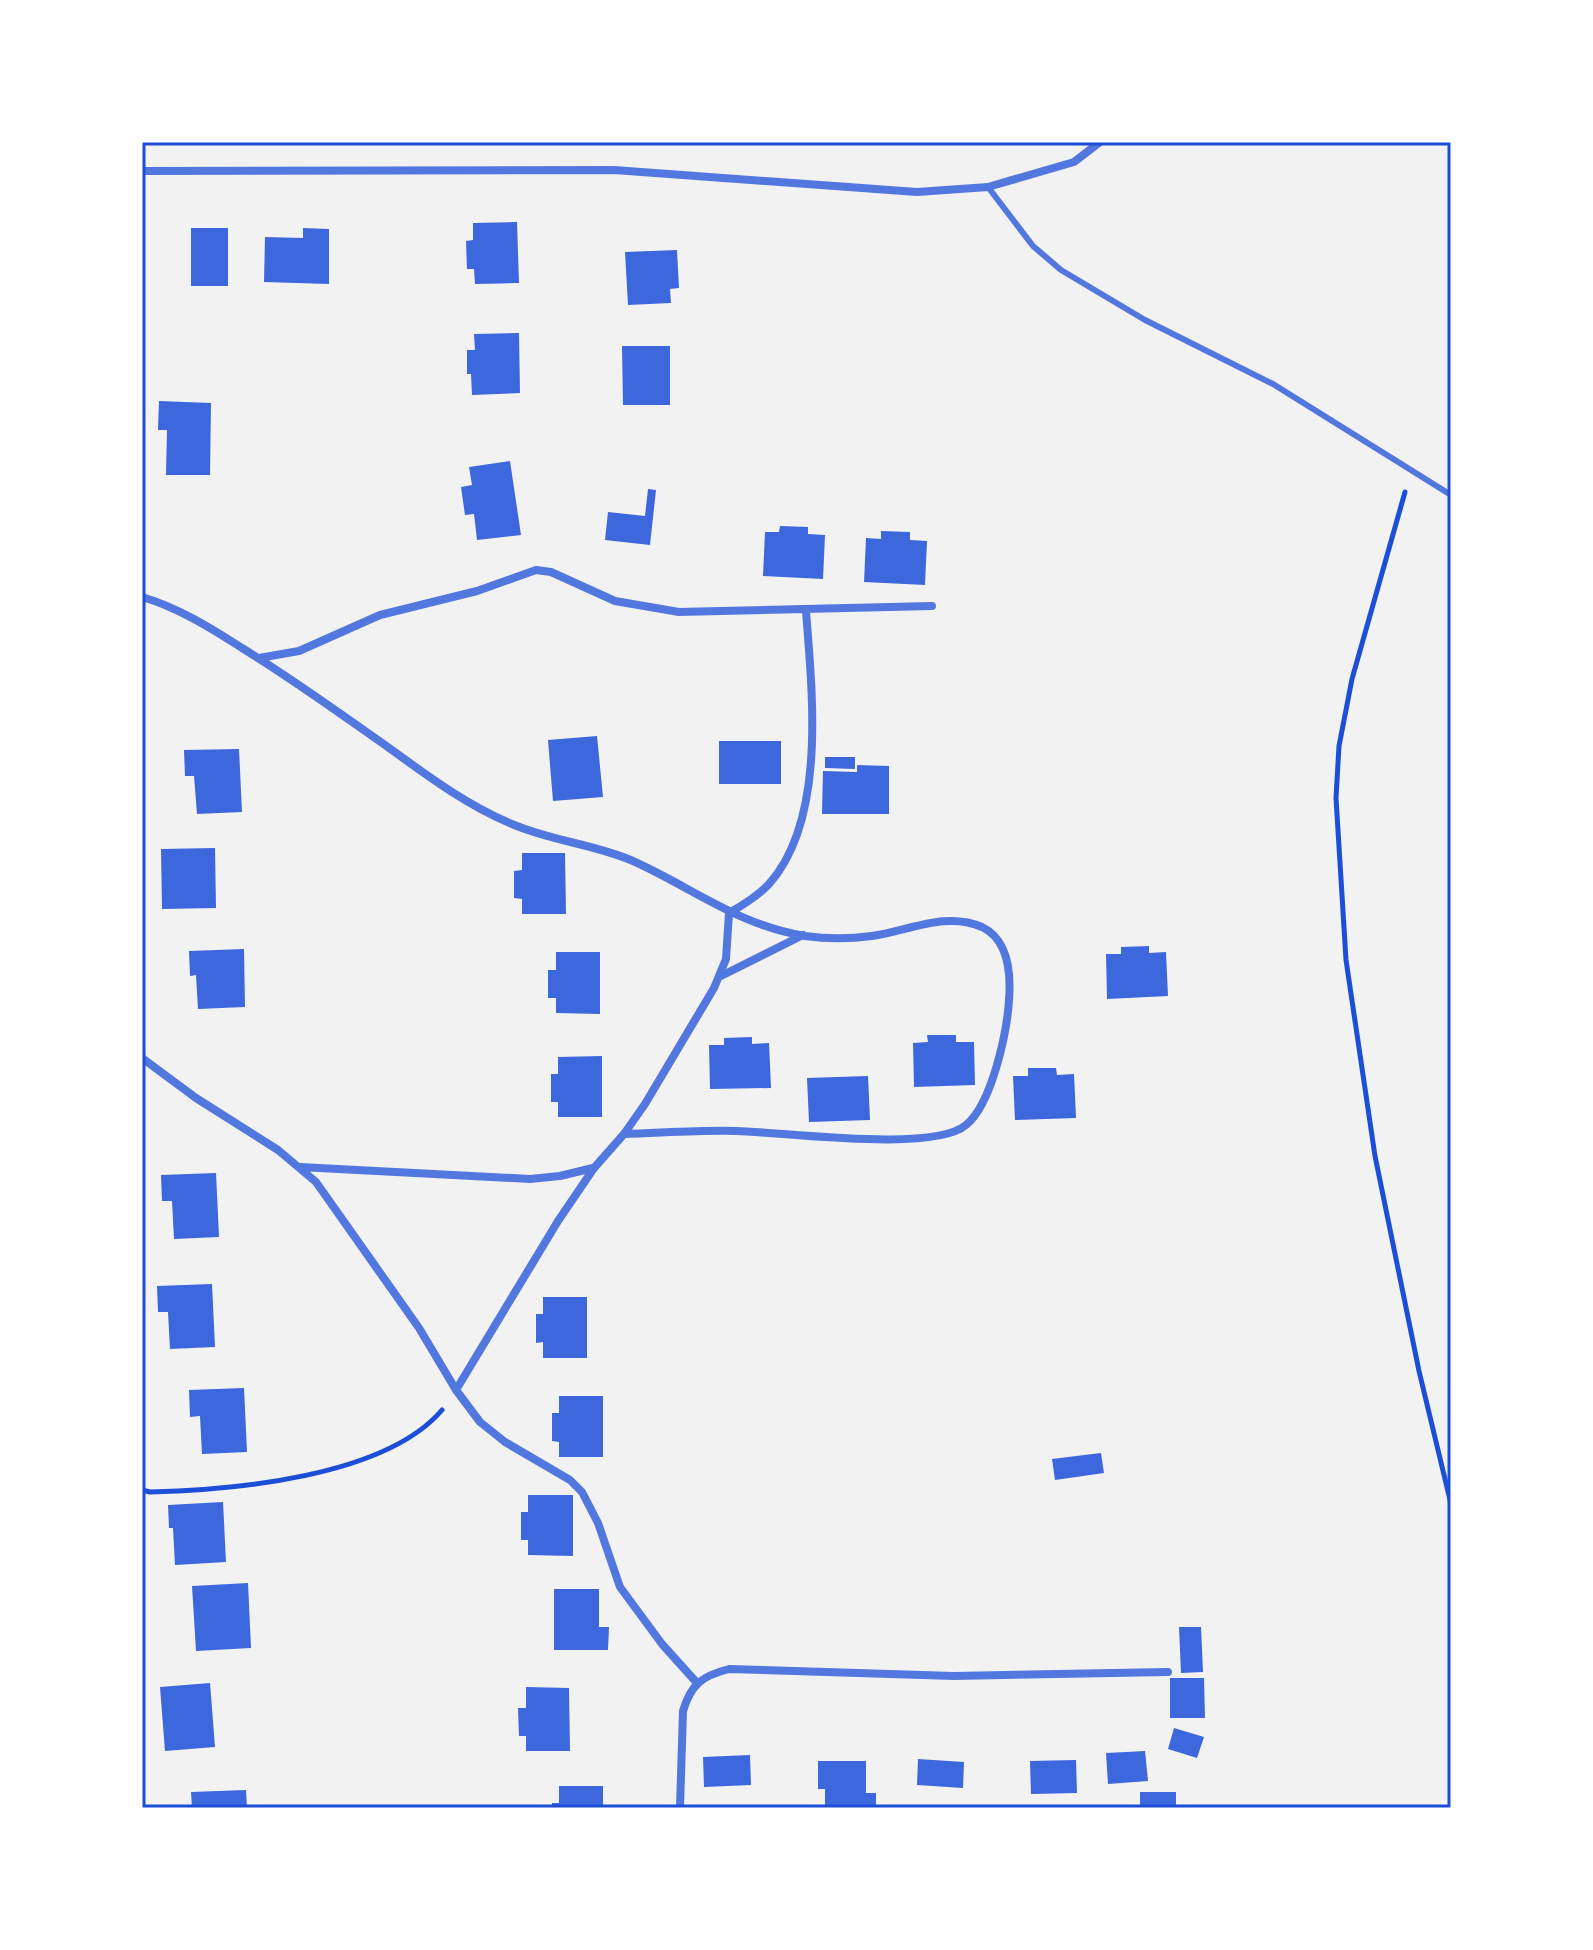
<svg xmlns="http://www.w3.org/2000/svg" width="1593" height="1950" font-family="Cabin,sans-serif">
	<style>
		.building { fill: #3d67dc }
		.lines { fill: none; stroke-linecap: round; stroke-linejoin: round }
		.path { stroke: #1d4ed8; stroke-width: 5 }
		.service { stroke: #5277de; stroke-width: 6 }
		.minor { stroke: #5277de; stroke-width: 8 }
		.neatline { fill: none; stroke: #1d4ed8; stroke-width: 3 }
	</style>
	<rect width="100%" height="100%" fill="#f2f2f2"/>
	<path class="building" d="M 517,222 L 519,283 L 475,284 L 474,269 L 467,269 L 466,241 L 473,240 L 473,223 Z
		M 191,228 L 228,228 L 228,286 L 191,286 Z
		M 303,228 L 329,229 L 329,284 L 264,282 L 265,237 L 303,238 Z
		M 677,250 L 679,288 L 670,289 L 671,303 L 628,305 L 625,252 Z
		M 519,333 L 520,393 L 472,395 L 471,374 L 467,374 L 467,350 L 475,350 L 474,334 Z
		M 622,346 L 670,346 L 670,405 L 623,405 Z
		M 159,401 L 211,403 L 210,475 L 166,475 L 167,430 L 158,430 Z
		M 510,461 L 521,535 L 477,540 L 474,514 L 465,515 L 461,487 L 472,485 L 469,467 Z
		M 648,489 L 656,490 L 650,545 L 605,540 L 608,512 L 645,516 Z
		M 780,526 L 808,527 L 808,534 L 825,535 L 823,579 L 763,576 L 765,532 L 779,532 Z
		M 881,531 L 910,532 L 910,540 L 927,541 L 925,585 L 864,582 L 866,538 L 881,539 Z
		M 597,736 L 603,797 L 553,801 L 548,740 Z
		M 719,741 L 781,741 L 781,784 L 719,784 Z
		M 239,749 L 242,812 L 197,814 L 194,776 L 185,776 L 184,750 Z
		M 825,757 L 855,757 L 855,769 L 825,768 Z
		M 857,765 L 889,766 L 889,814 L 822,814 L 823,771 L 857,772 Z
		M 215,848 L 216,908 L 162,909 L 161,849 Z
		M 522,853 L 565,853 L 566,914 L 522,914 L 522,899 L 514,898 L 514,871 L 522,870 Z
		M 1149,946 L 1149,953 L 1166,952 L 1168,996 L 1107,999 L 1106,954 L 1121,954 L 1121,947 Z
		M 244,949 L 245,1007 L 198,1009 L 196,975 L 190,976 L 189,951 Z
		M 556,952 L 600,952 L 600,1014 L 556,1013 L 556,998 L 548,998 L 548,970 L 556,970 Z
		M 927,1035 L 956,1035 L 956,1042 L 974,1042 L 975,1085 L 914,1087 L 913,1043 L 928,1042 Z
		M 752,1037 L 752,1044 L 769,1043 L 771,1088 L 710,1089 L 709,1045 L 724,1045 L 724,1038 Z
		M 602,1056 L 602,1117 L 558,1117 L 558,1102 L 551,1102 L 551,1074 L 558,1074 L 558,1057 Z
		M 1028,1068 L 1056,1068 L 1057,1075 L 1074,1074 L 1076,1118 L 1015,1120 L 1013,1076 L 1028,1076 Z
		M 868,1076 L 870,1120 L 809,1122 L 807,1078 Z
		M 216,1173 L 219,1237 L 174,1239 L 172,1201 L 162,1201 L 161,1175 Z
		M 212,1284 L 215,1347 L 170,1349 L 168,1312 L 158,1312 L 157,1286 Z
		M 543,1297 L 587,1297 L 587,1358 L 543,1358 L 543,1342 L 536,1343 L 536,1314 L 543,1314 Z
		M 244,1388 L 247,1452 L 202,1454 L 200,1416 L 190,1417 L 189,1390 Z
		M 559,1396 L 603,1396 L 603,1457 L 559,1457 L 559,1442 L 552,1441 L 552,1413 L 559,1413 Z
		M 1101,1453 L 1104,1473 L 1055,1480 L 1052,1459 Z
		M 528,1495 L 573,1495 L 573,1556 L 528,1555 L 528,1540 L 521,1540 L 521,1512 L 528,1512 Z
		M 223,1502 L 226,1562 L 175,1565 L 173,1528 L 169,1528 L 168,1505 Z
		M 248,1583 L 251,1648 L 196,1651 L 192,1586 Z
		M 554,1589 L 599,1589 L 599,1627 L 609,1627 L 608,1650 L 554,1650 Z
		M 1179,1627 L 1201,1627 L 1203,1672 L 1181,1673 Z
		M 1170,1678 L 1204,1678 L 1205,1718 L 1170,1718 Z
		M 210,1683 L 215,1747 L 165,1751 L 160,1687 Z
		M 526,1687 L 569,1688 L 570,1751 L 526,1751 L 526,1736 L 519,1736 L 518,1708 L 526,1708 Z
		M 1174,1728 L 1204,1737 L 1197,1758 L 1168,1749 Z
		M 1145,1751 L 1148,1781 L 1108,1784 L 1106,1753 Z
		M 750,1755 L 751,1785 L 704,1787 L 703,1757 Z
		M 918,1759 L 964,1762 L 963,1788 L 917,1785 Z
		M 1076,1760 L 1077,1793 L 1031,1794 L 1030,1761 Z
		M 818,1761 L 866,1761 L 866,1793 L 876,1793 L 876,1808 L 825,1808 L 825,1789 L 818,1789 Z
		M 559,1786 L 603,1786 L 603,1808 L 552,1808 L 552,1803 L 559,1803 Z
		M 246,1790 L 247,1808 L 192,1808 L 191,1792 Z
		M 1140,1792 L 1176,1792 L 1176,1808 L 1140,1808 Z"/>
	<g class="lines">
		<path class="path" d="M 1405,492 L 1352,679 L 1339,746 L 1336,798 L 1346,960 L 1375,1156 L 1419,1371 L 1451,1504
			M 142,1490 L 150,1492 C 233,1490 385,1477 442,1410"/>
		<path class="service" d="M 988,187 L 1033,246 L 1061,270 L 1145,320 L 1273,384 L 1451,495"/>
		<path class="minor" d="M 142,171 L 614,170 L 917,192 L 988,187 L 1074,162 L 1100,142
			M 142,597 C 177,607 211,628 242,648 C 291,678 338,712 385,745 C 425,774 466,805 512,824 C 551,841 594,844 633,861 C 693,888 738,925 805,936 C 827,939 849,939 872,936 C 908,931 946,911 982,927 C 1009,940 1011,974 1009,1000 C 1007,1032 992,1104 966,1125 C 933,1153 784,1132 736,1131 C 699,1130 661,1133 624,1134
			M 259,658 L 299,651 L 380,615 L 477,591 L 536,570 L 551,572 L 615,601 L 679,612 L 932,606
			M 721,976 L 803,935
			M 142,1058 L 196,1098 L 278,1150 L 316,1182 L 419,1328 L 456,1390 L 480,1422 L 505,1442 L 570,1480 L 582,1492 L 598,1523 L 620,1587 L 662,1644 L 697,1683
			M 300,1167 L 530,1179 L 560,1176 L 593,1168
			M 456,1390 L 558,1221 L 594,1168 L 624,1134 L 645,1104 L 714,988 L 726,959 L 729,913 C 743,905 758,896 769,884 C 827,819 812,691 806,611
			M 680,1808 L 683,1711 C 691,1684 702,1676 729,1669 L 954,1676 L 1168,1672"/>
	</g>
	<rect width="1593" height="1950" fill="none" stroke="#ffffff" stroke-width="288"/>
	<rect x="144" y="144" width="1305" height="1662" class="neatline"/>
</svg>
